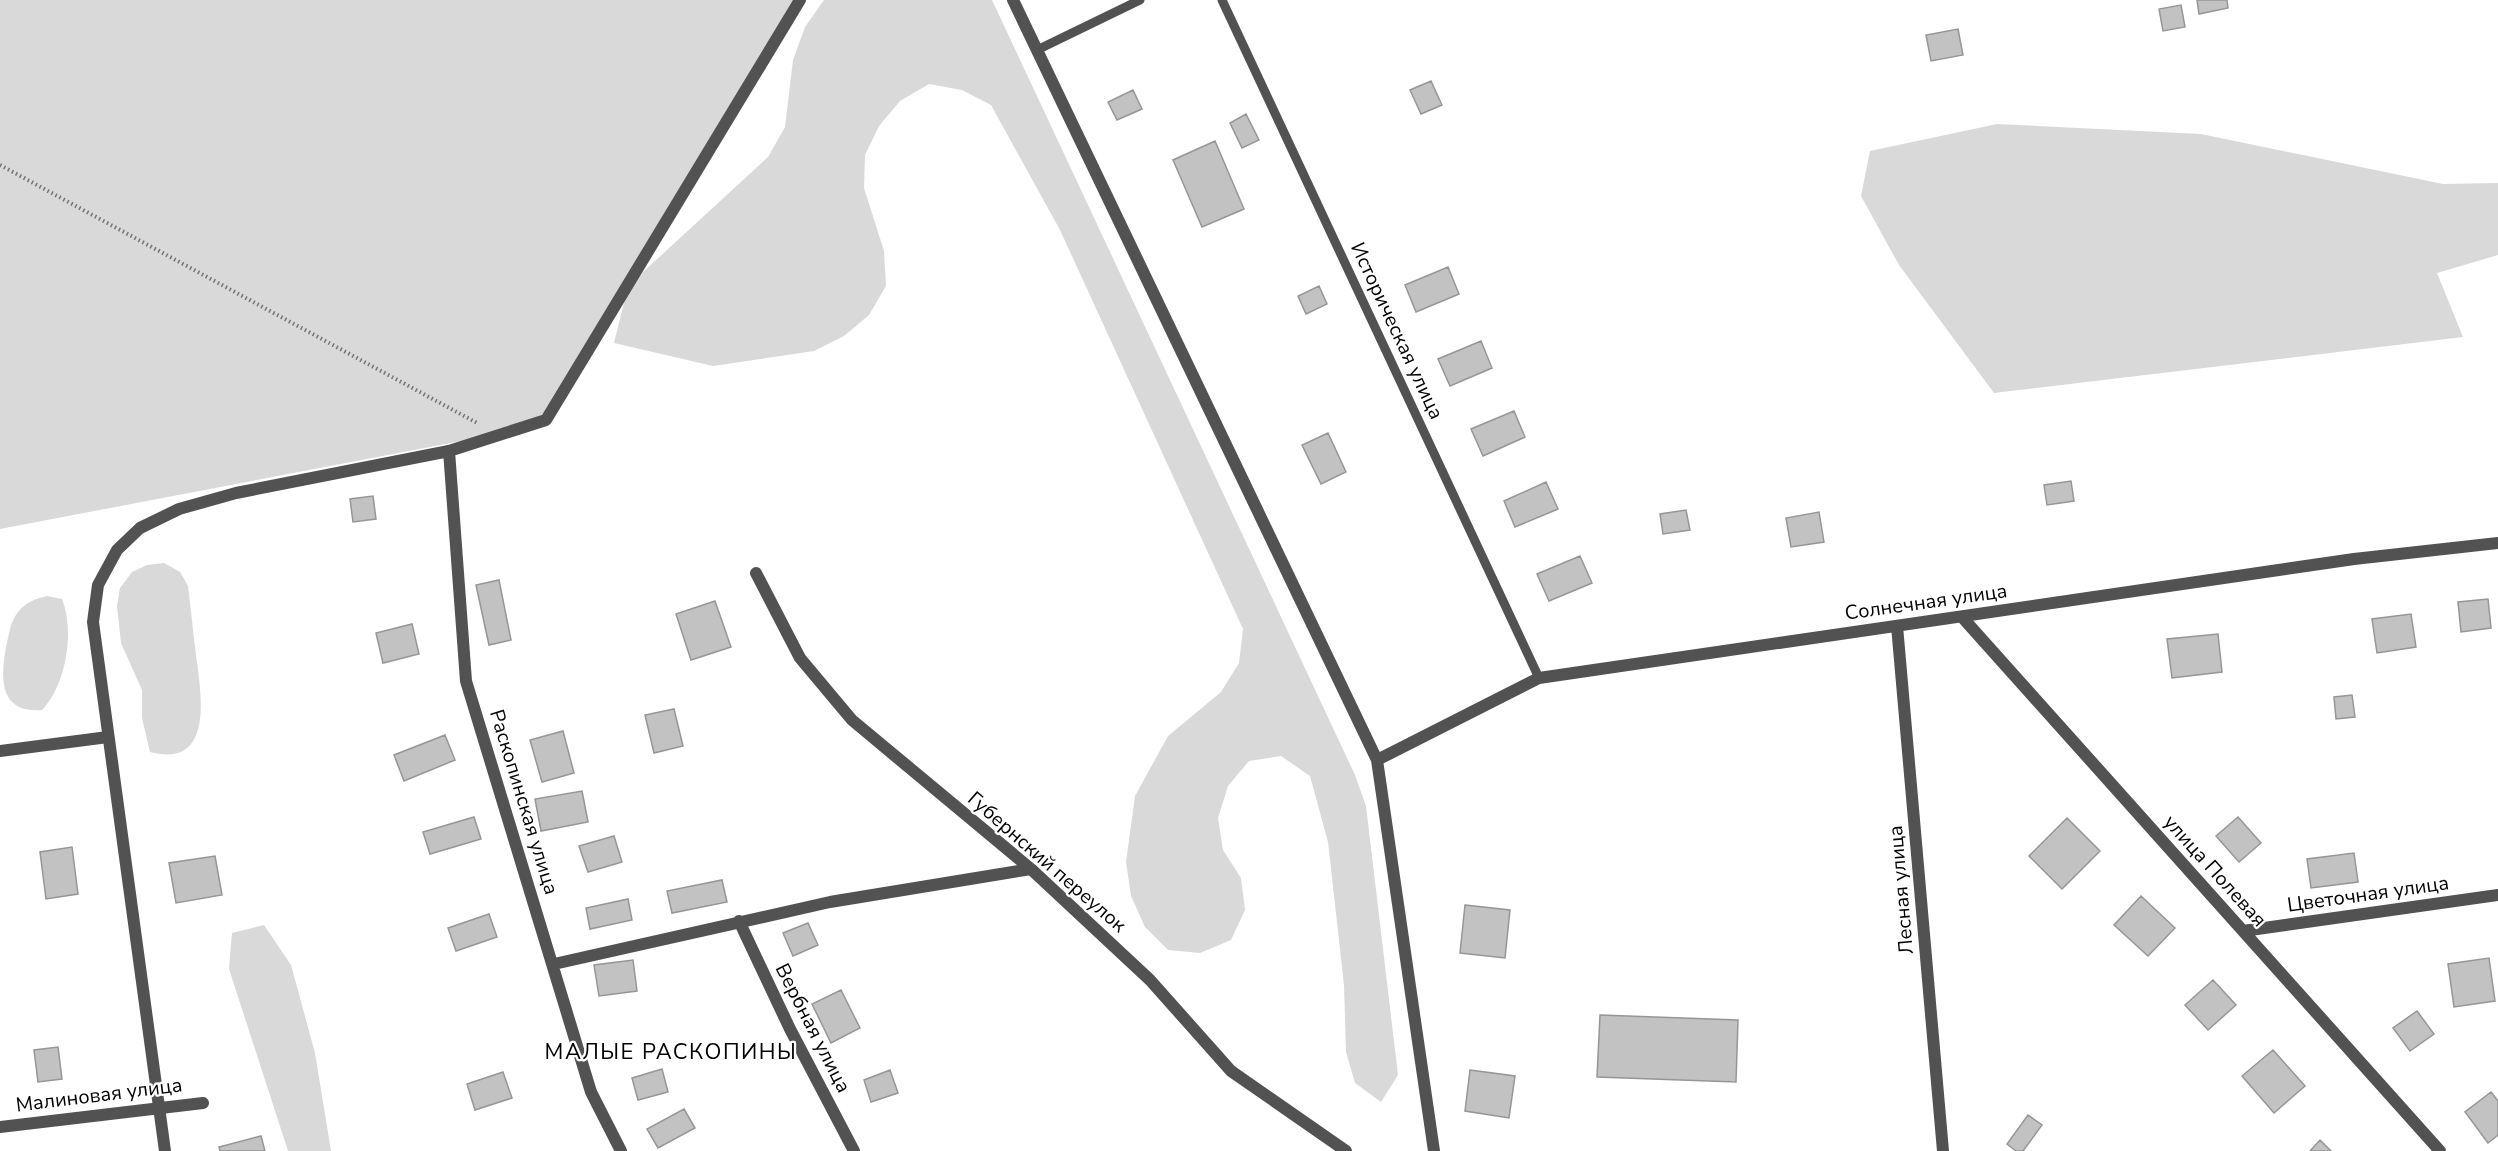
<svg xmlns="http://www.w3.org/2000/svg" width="2498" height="1151" font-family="'Nunito Sans',sans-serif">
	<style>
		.green { fill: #d9d9d9 }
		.building { fill: #c2c2c2; stroke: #969696; stroke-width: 1.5 }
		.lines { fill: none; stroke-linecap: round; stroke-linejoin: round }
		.path { stroke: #747474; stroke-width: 4; stroke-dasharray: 1.5 3; stroke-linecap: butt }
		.service { stroke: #525252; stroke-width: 9 }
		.minor { stroke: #525252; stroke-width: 12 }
		.labels { text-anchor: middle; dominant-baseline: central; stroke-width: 4.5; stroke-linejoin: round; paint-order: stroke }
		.street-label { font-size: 20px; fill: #000; stroke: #fff }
		.quarter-label { font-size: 22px; letter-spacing: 1.5px; fill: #000; stroke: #fff }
	</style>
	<rect width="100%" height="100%" fill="#fff"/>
	<path class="green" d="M 0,0 L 800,0 L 546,420 L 498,434 L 0,529 Z
		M 824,0 L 992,0 L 1355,775 L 1366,806 L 1398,1075 L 1381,1102 L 1355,1083 L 1346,1052 L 1344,985 L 1328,842 L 1310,776 L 1281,756 L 1249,761 L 1228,786 L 1218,818 L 1223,850 L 1241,878 L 1245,910 L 1231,940 L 1200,953 L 1168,950 L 1145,927 L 1131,896 L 1126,862 L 1135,796 L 1168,736 L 1221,692 L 1239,663 L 1243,629 L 1060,230 L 991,105 L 962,90 L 929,84 L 900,101 L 879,126 L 865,155 L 864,188 L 884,251 L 886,286 L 869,315 L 844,336 L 814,351 L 713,366 L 614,343 L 625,299 L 643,272 L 768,157 L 785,127 L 793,60 L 805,27 Z
		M 1997,124 L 2201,134 L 2443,184 L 2498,183 L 2498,255 L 2437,273 L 2463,337 L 1994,393 L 1899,265 L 1861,196 L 1870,151 Z
		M 164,563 L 180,572 L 188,586 C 191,609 193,632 196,655 C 201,693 215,769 150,752 L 142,718 L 142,690 L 121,643 L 117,606 L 120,588 L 132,572 L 147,565 Z
		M 47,596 L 62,599 C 75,632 66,685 42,710 C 0,713 0,680 6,647 C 9,635 10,622 18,612 C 26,602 35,599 47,596 Z
		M 264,925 L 291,965 L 315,1053 L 331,1151 L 288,1151 L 229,969 L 232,933 Z"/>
	<path class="building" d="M 2197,0 L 2227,0 L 2228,8 L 2199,14 Z
		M 2181,5 L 2185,27 L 2163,31 L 2159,9 Z
		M 1958,29 L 1963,55 L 1931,61 L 1926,35 Z
		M 1431,81 L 1442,105 L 1421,114 L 1410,90 Z
		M 1133,90 L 1142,109 L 1117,120 L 1108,102 Z
		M 1246,114 L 1259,140 L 1242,148 L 1230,123 Z
		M 1215,141 L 1244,209 L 1202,227 L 1173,160 Z
		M 1448,267 L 1459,294 L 1416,312 L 1405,285 Z
		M 1319,286 L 1327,304 L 1306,314 L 1298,296 Z
		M 1481,341 L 1492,368 L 1450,386 L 1438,359 Z
		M 1514,411 L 1525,437 L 1483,456 L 1471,429 Z
		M 1328,433 L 1346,472 L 1321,484 L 1302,445 Z
		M 2071,481 L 2074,501 L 2047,505 L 2044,485 Z
		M 1546,482 L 1558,509 L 1515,527 L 1504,501 Z
		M 373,496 L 376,519 L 353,522 L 350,499 Z
		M 1686,510 L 1690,530 L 1663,534 L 1660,514 Z
		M 1819,512 L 1824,542 L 1791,547 L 1786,518 Z
		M 1580,556 L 1592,583 L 1549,601 L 1537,574 Z
		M 499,580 L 511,640 L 489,645 L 476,585 Z
		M 2488,599 L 2491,628 L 2461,632 L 2458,602 Z
		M 715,601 L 731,647 L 691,660 L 676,614 Z
		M 2411,614 L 2416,647 L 2377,653 L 2372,619 Z
		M 412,624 L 419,654 L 383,663 L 376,633 Z
		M 2218,634 L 2222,672 L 2172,678 L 2167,639 Z
		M 2352,695 L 2355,717 L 2336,719 L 2334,697 Z
		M 674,709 L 683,746 L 654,753 L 645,715 Z
		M 563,731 L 574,773 L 542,782 L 530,740 Z
		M 445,735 L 455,760 L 404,781 L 394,755 Z
		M 582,791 L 588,822 L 541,831 L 535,799 Z
		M 474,817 L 481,839 L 430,854 L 423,832 Z
		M 2238,817 L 2261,843 L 2239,862 L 2216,836 Z
		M 2067,818 L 2100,851 L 2062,889 L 2029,856 Z
		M 614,836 L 622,862 L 588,872 L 579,846 Z
		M 72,847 L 78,894 L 46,899 L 40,852 Z
		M 2354,853 L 2358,882 L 2311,888 L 2307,859 Z
		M 215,856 L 222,895 L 176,903 L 169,863 Z
		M 722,880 L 727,902 L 672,913 L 667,891 Z
		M 2141,896 L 2175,928 L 2148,956 L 2114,925 Z
		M 628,899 L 632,920 L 590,929 L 586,908 Z
		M 1465,905 L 1510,910 L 1505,958 L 1460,953 Z
		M 489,914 L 497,937 L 456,951 L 448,928 Z
		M 808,923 L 818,945 L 793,956 L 783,933 Z
		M 2489,958 L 2495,1001 L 2454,1007 L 2448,964 Z
		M 633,960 L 637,991 L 599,996 L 594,965 Z
		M 2213,980 L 2236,1005 L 2208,1030 L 2185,1005 Z
		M 841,990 L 860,1028 L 831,1043 L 812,1004 Z
		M 2417,1011 L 2434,1034 L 2410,1051 L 2393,1028 Z
		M 1600,1015 L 1738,1020 L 1736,1082 L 1597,1077 Z
		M 58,1047 L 62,1079 L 38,1082 L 34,1050 Z
		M 2273,1050 L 2305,1086 L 2274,1113 L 2242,1076 Z
		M 662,1069 L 668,1092 L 638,1100 L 632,1078 Z
		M 890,1070 L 898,1093 L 871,1102 L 864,1080 Z
		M 1470,1070 L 1515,1076 L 1509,1118 L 1465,1111 Z
		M 503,1072 L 512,1098 L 475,1110 L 467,1084 Z
		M 2491,1092 L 2498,1101 L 2498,1135 L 2488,1143 L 2465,1112 Z
		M 684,1109 L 695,1128 L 658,1148 L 647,1129 Z
		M 2028,1115 L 2042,1125 L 2023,1151 L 2016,1151 L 2007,1144 Z
		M 261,1136 L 265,1151 L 220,1151 L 219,1147 Z
		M 2320,1140 L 2331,1151 L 2310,1151 Z"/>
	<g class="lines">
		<path class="path" d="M 0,165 L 479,424"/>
		<path class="service" d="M 1222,0 L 1539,678
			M 1037,50 L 1140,0"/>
		<path class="minor" d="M 1013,0 L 1377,760 L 1434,1151
			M 449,451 L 466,681 L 591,1092 L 621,1151
			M 756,573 L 800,658 L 852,720 L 1031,869 L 1150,980 L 1231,1071 L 1346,1151
			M 1962,617 L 2440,1151
			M 1897,626 L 1943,1151
			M 0,751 L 108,737
			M 1377,760 L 1539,678 L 2354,559 L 2498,543
			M 739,921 L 790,1029 L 854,1151
			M 2243,931 L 2498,895
			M 554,964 L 830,902 L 1031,869
			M 0,1127 L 203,1103
			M 165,1151 L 93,622 L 98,585 L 117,550 L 140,528 L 179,509 L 236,493 L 449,451 L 546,420 L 800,0"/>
	</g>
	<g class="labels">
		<g class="street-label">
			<text transform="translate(1397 331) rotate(65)">Историческая улица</text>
			<text transform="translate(1926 602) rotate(-8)">Солнечная улица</text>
			<text transform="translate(524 802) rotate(73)">Раскопинская улица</text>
			<text transform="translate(1047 862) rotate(41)">Губернский переулок</text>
			<text transform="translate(2215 871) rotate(48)">улица Полевая</text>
			<text transform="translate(1901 890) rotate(-95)">Лесная улица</text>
			<text transform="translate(2368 894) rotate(-8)">Цветочная улица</text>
			<text transform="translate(813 1028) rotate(63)">Вербная улица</text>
			<text transform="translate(99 1095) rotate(-7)">Малиновая улица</text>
		</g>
		<g class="quarter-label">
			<text x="671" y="1052">МАЛЫЕ РАСКОПИНЫ</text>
		</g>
	</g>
</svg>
